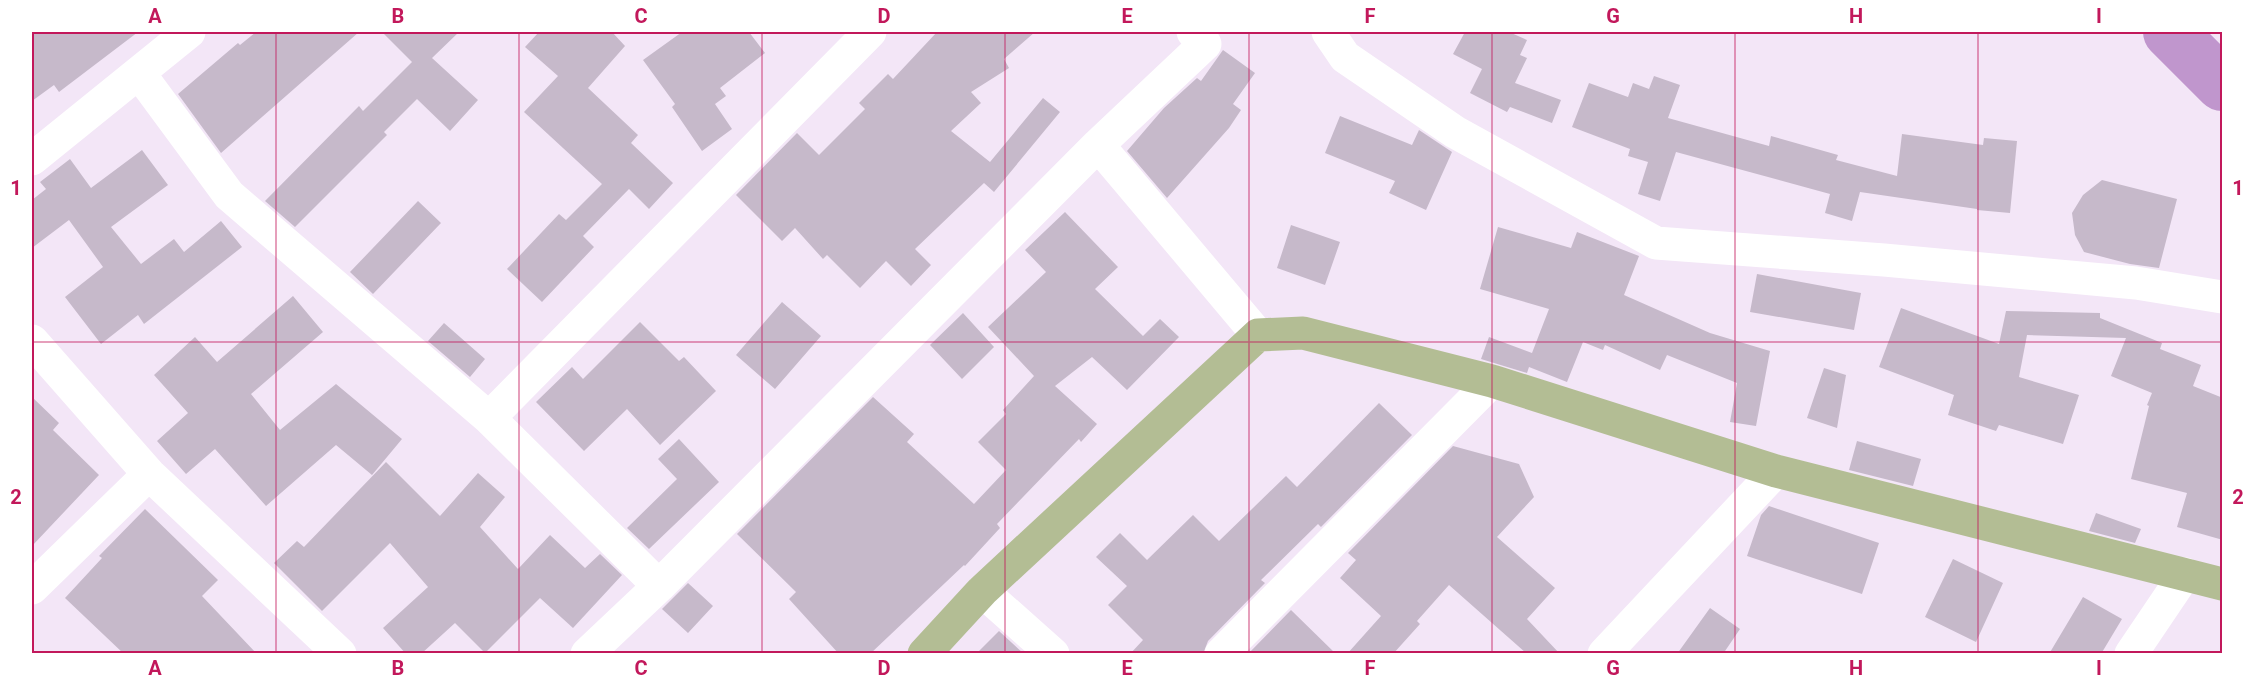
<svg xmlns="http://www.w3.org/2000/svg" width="2254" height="685" font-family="Roboto,sans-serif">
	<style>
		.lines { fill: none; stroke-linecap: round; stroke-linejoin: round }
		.river { stroke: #c096cd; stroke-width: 54 }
		.building { fill: #c6b9ca }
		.minor { stroke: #fff; stroke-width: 33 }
		.major { stroke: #b3bd94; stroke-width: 33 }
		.grid { fill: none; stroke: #c2185b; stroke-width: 1.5; stroke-opacity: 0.55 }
		.neatline { fill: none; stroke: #c2185b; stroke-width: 2 }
		.grid-label { font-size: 20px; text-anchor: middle; font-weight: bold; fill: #c2185b }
	</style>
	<rect width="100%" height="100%" fill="#f3e6f7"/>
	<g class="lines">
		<path class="river" d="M 2170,32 L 2222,84"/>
	</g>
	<path class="building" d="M 32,32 L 138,32 L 59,92 L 54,85 L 32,101 Z
		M 256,32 L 359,32 L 221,153 L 178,94 L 238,43 L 240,45 Z
		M 382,32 L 459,32 L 432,58 L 478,100 L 450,131 L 417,99 L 384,132 L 387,135 L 295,227 L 265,201 L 359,106 L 363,111 L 412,62 Z
		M 539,32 L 612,32 L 625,46 L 588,88 L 638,135 L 631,143 L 673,183 L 649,209 L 629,189 L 583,236 L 594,247 L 542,302 L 507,269 L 559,214 L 566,220 L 602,184 L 524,112 L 558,76 L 525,47 Z
		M 682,32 L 749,32 L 765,53 L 720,88 L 726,96 L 715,104 L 732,129 L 702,151 L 672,107 L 675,104 L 643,60 Z
		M 937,32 L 1035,32 L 1004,59 L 1009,68 L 971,92 L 981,103 L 951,131 L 990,162 L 1043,98 L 1060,112 L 994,192 L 984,183 L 915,249 L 931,265 L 911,286 L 886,261 L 860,288 L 827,255 L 823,259 L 795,228 L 782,241 L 736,195 L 797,133 L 819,155 L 865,109 L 859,103 L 888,74 L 893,79 Z
		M 1465,32 L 1509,32 L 1527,40 L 1520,55 L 1527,58 L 1515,83 L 1561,100 L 1552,123 L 1510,107 L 1507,112 L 1470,93 L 1482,69 L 1453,54 Z
		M 1223,50 L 1255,73 L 1233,104 L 1241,110 L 1229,128 L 1167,198 L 1127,151 L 1164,108 L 1197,78 L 1201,81 Z
		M 1654,76 L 1680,85 L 1668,118 L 1769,146 L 1771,136 L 1838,155 L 1836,160 L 1897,176 L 1902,134 L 1983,145 L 1984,138 L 2017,141 L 2010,213 L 1977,210 L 1977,209 L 1860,192 L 1852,221 L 1825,213 L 1830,194 L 1676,152 L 1660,201 L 1638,194 L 1648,162 L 1628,156 L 1630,149 L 1572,127 L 1589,83 L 1628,97 L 1633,83 L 1649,89 Z
		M 1340,116 L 1412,145 L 1419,130 L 1452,152 L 1426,210 L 1389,193 L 1395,181 L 1325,153 Z
		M 142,150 L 168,185 L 111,227 L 141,264 L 174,239 L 184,252 L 221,221 L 242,247 L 144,324 L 138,315 L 101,344 L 65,297 L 103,267 L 69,220 L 32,248 L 32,200 L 46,189 L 40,182 L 70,159 L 91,188 Z
		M 2102,180 L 2177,199 L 2159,268 L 2130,264 L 2084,252 L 2075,235 L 2072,213 L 2083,195 Z
		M 418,201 L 441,223 L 373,294 L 350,272 Z
		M 1065,212 L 1118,267 L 1095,289 L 1143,336 L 1160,319 L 1179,337 L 1127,390 L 1092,357 L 1055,386 L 1097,424 L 1081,442 L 1079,439 L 997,524 L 1000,528 L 965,566 L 964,565 L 870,654 L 839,654 L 789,599 L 796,592 L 737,534 L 873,397 L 914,434 L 907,442 L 974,504 L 1006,470 L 978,442 L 1006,414 L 1003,410 L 1034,376 L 988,327 L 1046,272 L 1025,250 Z
		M 1291,225 L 1340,242 L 1325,285 L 1277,268 Z
		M 1498,227 L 1571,248 L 1577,232 L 1639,256 L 1624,295 L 1710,333 L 1770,351 L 1756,426 L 1730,422 L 1737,383 L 1667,355 L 1660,370 L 1605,345 L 1603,350 L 1583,342 L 1567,382 L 1529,367 L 1527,373 L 1481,359 L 1489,337 L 1532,353 L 1549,309 L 1480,289 Z
		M 1757,274 L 1861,293 L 1854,330 L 1750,312 Z
		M 293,296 L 323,332 L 251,394 L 280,430 L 336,384 L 402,439 L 372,475 L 336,445 L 266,506 L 215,449 L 186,474 L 157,441 L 188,413 L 154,375 L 195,337 L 217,362 Z
		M 782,302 L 821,336 L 775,389 L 736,355 Z
		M 1901,308 L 1999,344 L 2006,311 L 2100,313 L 2100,318 L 2162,343 L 2160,349 L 2201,365 L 2193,386 L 2223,398 L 2223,540 L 2177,527 L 2187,493 L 2131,479 L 2149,406 L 2147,405 L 2152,393 L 2111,376 L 2126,338 L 2027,335 L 2019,377 L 2079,395 L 2063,444 L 1999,425 L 1996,431 L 1948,415 L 1954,395 L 1879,367 Z
		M 963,313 L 994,347 L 962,379 L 930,345 Z
		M 640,322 L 679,361 L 684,357 L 716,391 L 660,445 L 627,409 L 584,451 L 536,402 L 572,367 L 583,379 Z
		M 444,323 L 485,359 L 470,377 L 428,341 Z
		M 1824,368 L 1846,375 L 1837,428 L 1807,418 Z
		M 32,397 L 59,423 L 53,430 L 99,475 L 32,546 Z
		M 1379,403 L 1412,435 L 1321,527 L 1318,524 L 1261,580 L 1265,583 L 1208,641 L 1203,654 L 1130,654 L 1143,640 L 1108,605 L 1127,586 L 1096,557 L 1120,533 L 1147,560 L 1193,515 L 1219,541 L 1286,476 L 1297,487 Z
		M 679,439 L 719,482 L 649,549 L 627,528 L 677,479 L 658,459 Z
		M 1857,441 L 1921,459 L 1913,486 L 1849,470 Z
		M 1453,446 L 1519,464 L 1534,497 L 1497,537 L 1555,588 L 1527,619 L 1560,654 L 1527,654 L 1449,585 L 1417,621 L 1420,624 L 1393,654 L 1347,654 L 1381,616 L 1340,578 L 1356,560 L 1348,553 Z
		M 386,462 L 440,516 L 478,473 L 505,497 L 480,527 L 518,569 L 550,535 L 585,568 L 600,554 L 622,575 L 573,628 L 540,598 L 485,653 L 455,623 L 421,654 L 406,654 L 383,628 L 428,587 L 390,543 L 322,611 L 274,563 L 297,541 L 304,547 Z
		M 1769,506 L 1879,543 L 1862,594 L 1747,556 L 1761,515 Z
		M 145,509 L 218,580 L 202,596 L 257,654 L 124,654 L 65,598 L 102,558 L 99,556 Z
		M 2096,513 L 2141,529 L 2135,543 L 2089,531 Z
		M 1953,559 L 2003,583 L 1976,642 L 1925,617 Z
		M 688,583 L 713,606 L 688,633 L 662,609 Z
		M 2083,597 L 2122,619 L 2101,654 L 2049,654 Z
		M 1710,608 L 1740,629 L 1723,654 L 1677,654 Z
		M 1291,610 L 1336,654 L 1248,654 Z
		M 999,631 L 1024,654 L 976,654 Z"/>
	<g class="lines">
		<path class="minor" d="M 1193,32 L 1205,44 L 1098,145 L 1258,335
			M 1328,32 L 1345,57 L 1455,132 L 1656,243 L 1884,260 L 2136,283 L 2222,297
			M 139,73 L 229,195 L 489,418 L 659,586
			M 32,159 L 189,32
			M 32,341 L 149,474 L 340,654
			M 489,418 L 870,32
			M 32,588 L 149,474
			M 982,591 L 1053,654
			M 587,654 L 659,586 L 1098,145
			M 1221,654 L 1492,381
			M 1604,654 L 1776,471
			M 2131,654 L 2185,574"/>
		<path class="major" d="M 924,654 L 982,591 L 1258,335 L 1303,333 L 1492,381 L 1776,471 L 2222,584"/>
	</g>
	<path class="grid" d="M 276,32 L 276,654M 519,32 L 519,654M 762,32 L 762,654M 1005,32 L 1005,654M 1249,32 L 1249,654M 1492,32 L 1492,654M 1735,32 L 1735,654M 1978,32 L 1978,654M 32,342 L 2222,342"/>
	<rect width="2254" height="685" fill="none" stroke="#ffffff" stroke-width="66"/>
	<rect x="33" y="33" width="2188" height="619" class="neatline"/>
	<g class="grid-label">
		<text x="155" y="23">A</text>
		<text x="398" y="23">B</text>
		<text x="641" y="23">C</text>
		<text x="884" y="23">D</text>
		<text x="1127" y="23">E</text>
		<text x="1370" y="23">F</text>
		<text x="1613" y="23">G</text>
		<text x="1856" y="23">H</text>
		<text x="2099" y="23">I</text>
		<text x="16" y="195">1</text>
		<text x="2238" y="195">1</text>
		<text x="16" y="504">2</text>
		<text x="2238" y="504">2</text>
		<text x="155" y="675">A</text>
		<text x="398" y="675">B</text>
		<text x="641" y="675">C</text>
		<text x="884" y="675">D</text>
		<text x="1127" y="675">E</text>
		<text x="1370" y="675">F</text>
		<text x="1613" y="675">G</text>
		<text x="1856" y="675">H</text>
		<text x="2099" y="675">I</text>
	</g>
</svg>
